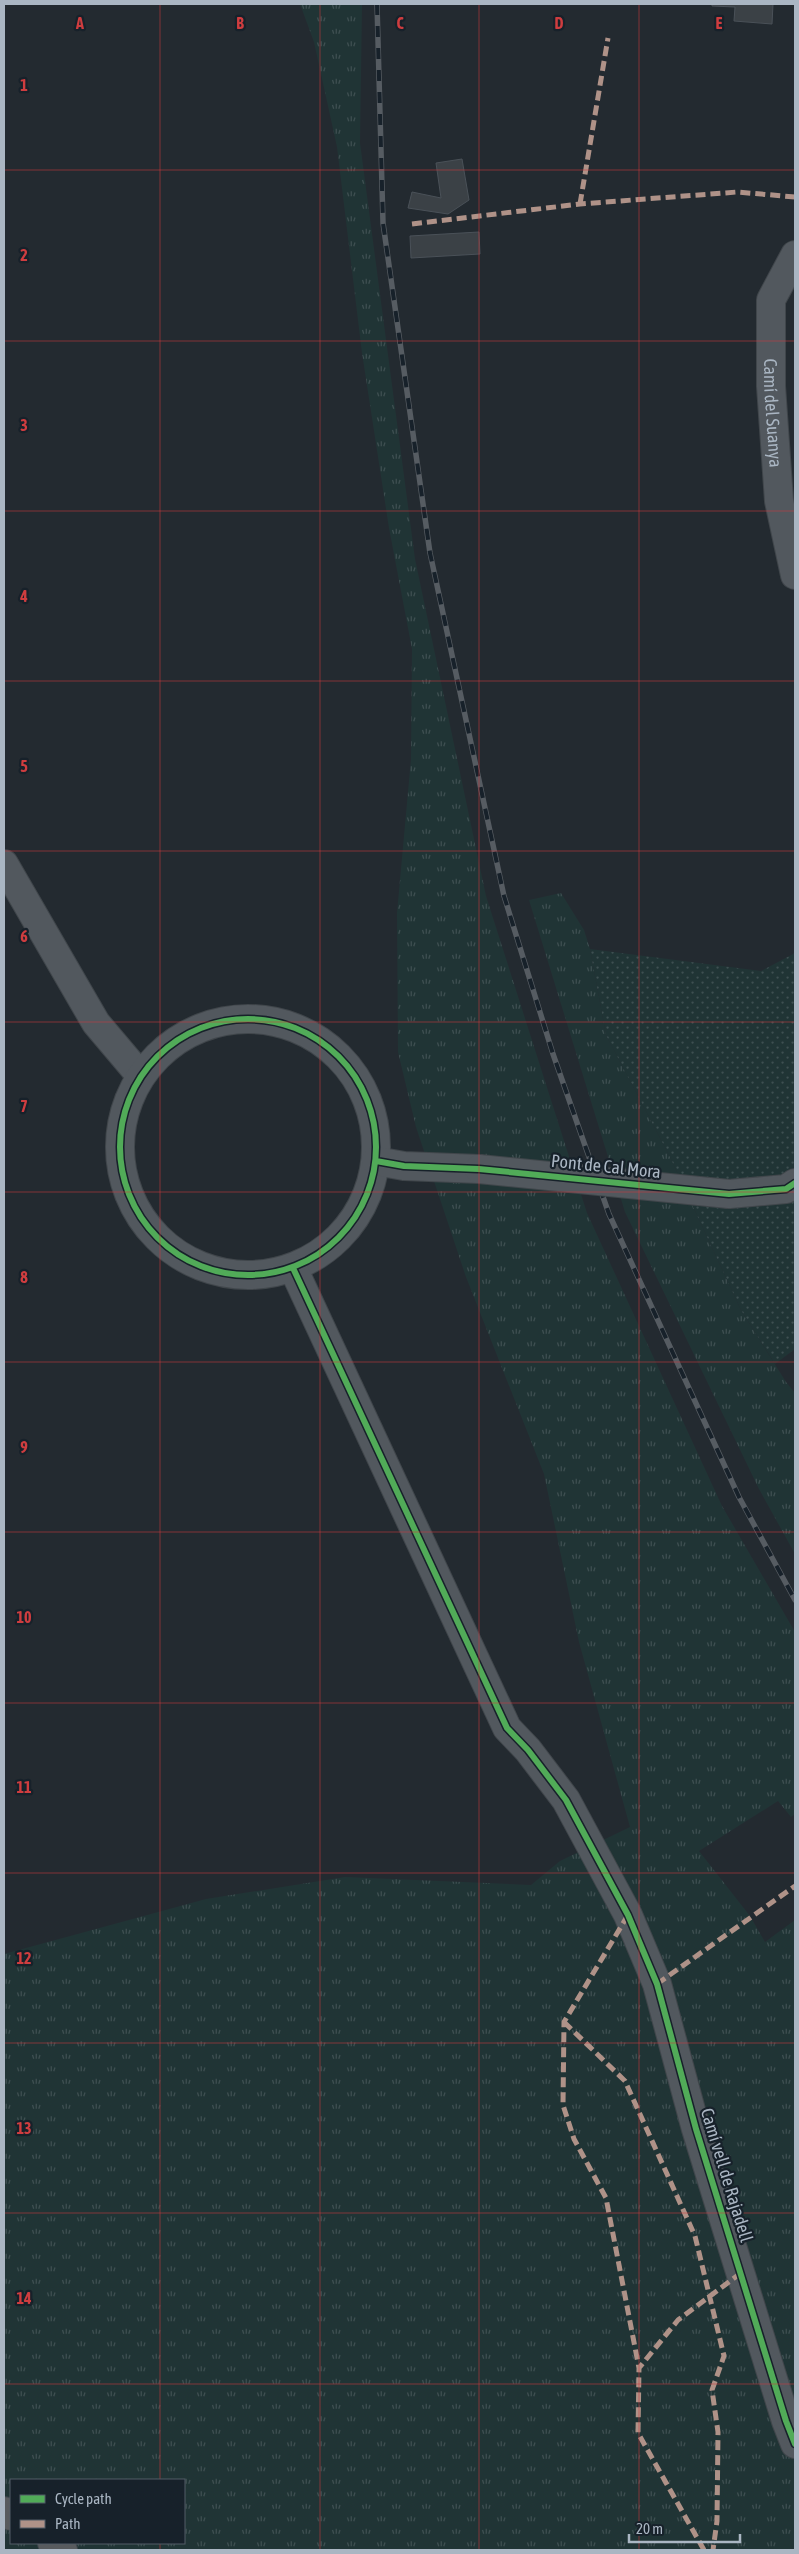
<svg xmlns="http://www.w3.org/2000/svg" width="799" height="2554" font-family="'Asap Condensed',sans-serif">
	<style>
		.grass { fill: url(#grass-tufts); fill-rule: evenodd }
		.garden { fill: url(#garden-dots) }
		.building { fill: #3b4146; stroke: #4a5158 }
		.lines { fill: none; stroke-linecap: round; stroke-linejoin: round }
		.street-casing { stroke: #40464b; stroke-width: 30 }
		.highway-casing { stroke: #3f464c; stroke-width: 30 }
		.street { stroke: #52585e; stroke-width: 28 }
		.highway { stroke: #585b5e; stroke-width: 28 }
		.rail-casing { stroke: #565c62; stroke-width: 5.5 }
		.rail { stroke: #17212a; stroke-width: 4; stroke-dasharray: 11; stroke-linecap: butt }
		.street-bridge-casing { stroke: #40464b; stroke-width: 30; stroke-linecap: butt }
		.street-bridge { stroke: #52585e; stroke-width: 28 }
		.quiet { stroke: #af9288; stroke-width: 5; stroke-dasharray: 10 5; stroke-linecap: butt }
		.cycleway-casing { stroke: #17212a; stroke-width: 9 }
		.cycleway { stroke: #51ab58; stroke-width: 6 }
		.grid { fill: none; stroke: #cf3d3f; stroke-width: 1; stroke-opacity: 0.55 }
		.labels { text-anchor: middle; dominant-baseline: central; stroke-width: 4.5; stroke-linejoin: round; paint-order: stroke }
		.street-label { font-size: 18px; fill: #aab6c3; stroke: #17212a }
		.grid-label { font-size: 16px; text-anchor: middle; font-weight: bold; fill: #cf3d3f; stroke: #17212a; stroke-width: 4.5; stroke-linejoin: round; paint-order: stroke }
	</style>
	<defs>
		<pattern id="grass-tufts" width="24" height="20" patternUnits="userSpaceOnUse" patternTransform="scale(1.25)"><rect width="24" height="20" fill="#203435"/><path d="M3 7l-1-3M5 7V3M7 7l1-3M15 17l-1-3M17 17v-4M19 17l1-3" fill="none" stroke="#3e4f51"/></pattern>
		<pattern id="garden-dots" width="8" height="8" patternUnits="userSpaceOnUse" patternTransform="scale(1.25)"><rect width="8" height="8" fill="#203435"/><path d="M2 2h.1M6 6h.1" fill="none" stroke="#3e4f51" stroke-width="1.8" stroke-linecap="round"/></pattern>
	</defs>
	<rect width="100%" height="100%" fill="#232a30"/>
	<path class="grass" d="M 300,4 L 362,4 L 360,143 L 415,559 L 486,896 L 587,1213 L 722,1506 L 795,1632 L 795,1814 L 791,1817 L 778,1801 L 699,1851 L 750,1916 L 765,1942 L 795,1920 L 795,2550 L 4,2550 L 4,1954 L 206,1899 L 345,1877 L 531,1885 L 560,1861 L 630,1827 L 579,1642 L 544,1474 L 466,1277 L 416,1127 L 398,1052 L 397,913 L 411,759 L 412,649 L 389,528 L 362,353 L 337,147 L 314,42 ZM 11,2480 L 184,2480 L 184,2543 L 11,2543 Z
		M 561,893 L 584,930 L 590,949 L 606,1035 L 670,1157 L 741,1310 L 786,1382 L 795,1393 L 795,1554 L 759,1489 L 625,1212 L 529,900 Z"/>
	<path class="garden" d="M 590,949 L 761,971 L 795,953 L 795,1349 L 775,1364 L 741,1310 L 670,1157 L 606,1035 Z"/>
	<path class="building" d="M 712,4 L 773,4 L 772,24 L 734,21 L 735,7 L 712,6 Z
		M 462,159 L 469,200 L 448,214 L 408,208 L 412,192 L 441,198 L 436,163 Z
		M 479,232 L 480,254 L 411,258 L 410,236 Z"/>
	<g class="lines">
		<g class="street-casing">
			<g id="street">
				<path id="s1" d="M 795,255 L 771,300 L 771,386 L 779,501 L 795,575"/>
				<path d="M 4,864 L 96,1023 L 140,1075"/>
				<circle cx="248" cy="1147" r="128"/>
				<path d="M 376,1161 L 404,1166 L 479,1169"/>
				<path d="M 729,1194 L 786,1189 L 795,1183"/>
				<path d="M 293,1268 L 507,1728 L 528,1750 L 566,1800 L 628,1915 L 657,1984 L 696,2129 L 786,2421 L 795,2444"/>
			</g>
		</g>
		<g class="highway-casing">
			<path id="highway" d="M 4,2511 L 11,2516
				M 52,2543 L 63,2550"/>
		</g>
		<use href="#street" class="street"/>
		<use href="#highway" class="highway"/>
		<g class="rail-casing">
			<path id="rail" d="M 377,4 L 383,223 L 430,553 L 504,896 L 553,1054 L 609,1214 L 739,1497 L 795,1600"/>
		</g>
		<use href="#rail" class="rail"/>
		<g class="street-bridge-casing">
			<path id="street-bridge" d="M 479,1169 L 729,1194"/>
		</g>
		<use href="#street-bridge" class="street-bridge"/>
		<path class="quiet" d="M 580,204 L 608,38
			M 412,224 L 580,204 L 737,192 L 795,197
			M 628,1915 L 564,2022 L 563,2105 L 574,2139 L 606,2198 L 639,2368
			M 657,1984 L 795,1886
			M 564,2022 L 625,2081 L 695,2236 L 724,2356 L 712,2390 L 718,2432 L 717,2521 L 713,2550
			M 704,2550 L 638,2433 L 639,2368 L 678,2320 L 741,2273"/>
		<g class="cycleway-casing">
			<path id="cycleway" d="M120 1147a128 128 0 1 1 256 0a128 128 0 1 1-256 0Z
				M 376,1161 L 404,1166 L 479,1169 L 729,1194 L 786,1189 L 795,1183
				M 293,1268 L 507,1728 L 528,1750 L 566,1800 L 628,1915 L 657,1984 L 696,2129 L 786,2421 L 795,2444"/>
		</g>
		<use href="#cycleway" class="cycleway"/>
	</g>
	<path class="grid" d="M 160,4 L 160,2480M 320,4 L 320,2550M 479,4 L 479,2550M 639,4 L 639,2550M 4,170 L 795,170M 4,341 L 795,341M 4,511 L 795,511M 4,681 L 795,681M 4,851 L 795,851M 4,1022 L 795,1022M 4,1192 L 795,1192M 4,1362 L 795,1362M 4,1532 L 795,1532M 4,1703 L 795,1703M 4,1873 L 795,1873M 4,2043 L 795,2043M 4,2213 L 795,2213M 4,2384 L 795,2384M 160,2543 L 160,2550"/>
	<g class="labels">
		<g class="street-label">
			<text stroke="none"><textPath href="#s1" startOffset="164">Camí del Suanya</textPath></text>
			<text transform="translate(606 1166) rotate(6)">Pont de Cal Mora</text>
			<text transform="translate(727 2175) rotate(73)">Camí vell de Rajadell</text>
		</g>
	</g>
	<g class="grid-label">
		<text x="80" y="29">A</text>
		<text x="240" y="29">B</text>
		<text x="400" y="29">C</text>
		<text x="559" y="29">D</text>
		<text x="719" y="29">E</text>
		<text x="24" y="91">1</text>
		<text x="24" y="261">2</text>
		<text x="24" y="431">3</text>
		<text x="24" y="602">4</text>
		<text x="24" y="772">5</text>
		<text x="24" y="942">6</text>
		<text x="24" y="1112">7</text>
		<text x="24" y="1283">8</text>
		<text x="24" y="1453">9</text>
		<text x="24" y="1623">10</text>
		<text x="24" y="1793">11</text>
		<text x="24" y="1964">12</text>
		<text x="24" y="2134">13</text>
		<text x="24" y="2304">14</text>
	</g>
	<rect width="799" height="2554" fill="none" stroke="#aab6c3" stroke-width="10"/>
	<rect x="10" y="2479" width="175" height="65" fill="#17212a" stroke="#525d67"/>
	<rect x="20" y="2495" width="25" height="8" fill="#51ab58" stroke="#525d67"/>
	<text x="55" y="2504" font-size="15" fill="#aab6c3">Cycle path</text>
	<rect x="20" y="2520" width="25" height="8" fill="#af9288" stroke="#525d67"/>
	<text x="55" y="2529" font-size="15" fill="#aab6c3">Path</text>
	<path d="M629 2534v8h111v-8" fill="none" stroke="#aab6c3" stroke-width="2.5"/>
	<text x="636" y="2534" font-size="15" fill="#aab6c3" stroke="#17212a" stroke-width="4" paint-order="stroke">20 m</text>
</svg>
